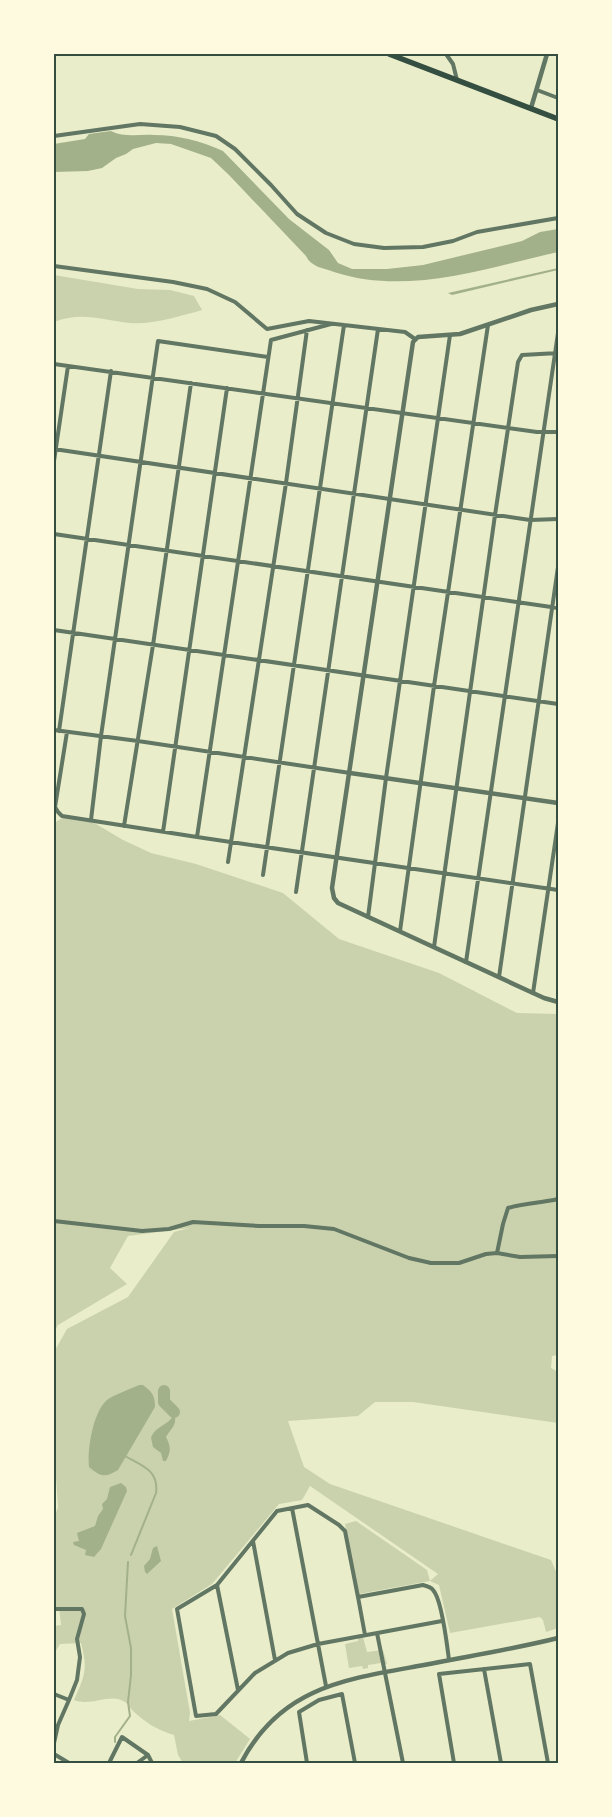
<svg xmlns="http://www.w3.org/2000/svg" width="612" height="1817" font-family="'DejaVu Sans',sans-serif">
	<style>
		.green { fill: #cad2ad }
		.water { fill: #a3b18a }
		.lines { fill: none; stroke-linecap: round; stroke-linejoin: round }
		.stream { stroke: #a3b18a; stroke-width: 2 }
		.river { stroke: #a3b18a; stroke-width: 12 }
		.minor { stroke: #617663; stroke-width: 4 }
		.tertiary { stroke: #617663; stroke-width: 4.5 }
		.primary { stroke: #344e41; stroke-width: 5.5 }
		.neatline { fill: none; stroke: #344e41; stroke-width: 2 }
	</style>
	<rect width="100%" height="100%" fill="#e9edc9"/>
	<path class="green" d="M 54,275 L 138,289 L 170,290 L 194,296 L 202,310 C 181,316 151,325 130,323 C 103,320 81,311 54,322 Z
		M 64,817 L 81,818 L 96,824 L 123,840 L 151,853 L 196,864 L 283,893 L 339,939 L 439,973 L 517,1013 L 558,1014 L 557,1283 L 558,1283 L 558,1355 L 552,1356 L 551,1368 L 558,1372 L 558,1423 L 413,1402 L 375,1402 L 358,1416 L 288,1421 L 304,1467 L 330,1484 L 551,1560 L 558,1576 L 558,1628 L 546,1632 L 543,1620 L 540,1617 L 450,1633 L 439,1585 L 430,1581 L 359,1594 L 345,1524 L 356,1521 L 427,1570 L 430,1581 L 438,1574 L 310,1486 L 302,1500 L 279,1504 L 212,1584 L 172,1609 L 190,1713 L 189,1721 L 220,1715 L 250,1739 L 235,1763 L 183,1763 L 178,1755 L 174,1735 C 157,1730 146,1723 133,1711 C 130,1708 128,1704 125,1702 C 111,1692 91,1707 74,1700 C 85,1675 88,1670 81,1643 L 60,1644 L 54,1654 L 54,1626 L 61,1625 L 59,1607 L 54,1607 L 54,1518 L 58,1507 L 54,1448 L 54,1352 L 67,1329 L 128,1297 L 174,1232 L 189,1228 L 128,1236 L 110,1268 L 127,1284 L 58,1325 L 54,1332 L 54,823 Z
		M 363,1637 L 367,1652 L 383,1650 L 387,1664 L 382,1665 L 381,1663 L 368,1665 L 368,1668 L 363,1669 L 362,1666 L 349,1668 L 345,1644 L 358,1641 L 358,1638 Z"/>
	<path class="water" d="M 111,131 C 125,138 139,134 154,135 C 178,135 201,141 223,151 L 289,219 L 329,250 L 338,263 L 352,269 L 387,269 L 423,265 L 522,241 L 540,232 L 558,229 L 558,252 C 485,268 408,296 334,272 C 323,268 311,267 306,256 L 229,175 L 211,158 L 171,144 L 156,143 L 133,149 L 126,154 L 116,158 L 102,168 L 88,171 L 54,172 L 54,144 L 85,139 L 89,134 Z
		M 558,268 L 558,270 L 452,295 L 448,293 Z
		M 139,1385 L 143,1385 C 152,1392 155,1395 155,1407 L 118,1470 C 105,1478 101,1477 89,1467 C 87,1450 93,1412 107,1400 C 115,1394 129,1390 139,1385 Z
		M 174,1412 C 178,1425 171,1428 166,1437 C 171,1447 171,1451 166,1461 L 163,1461 L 161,1453 L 153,1447 L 151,1438 C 155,1425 172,1425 174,1412 Z
		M 121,1483 L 126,1487 L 127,1491 L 101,1549 L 94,1557 L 85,1555 L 86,1550 L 74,1545 L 73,1542 L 79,1541 L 77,1533 L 95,1526 L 98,1516 L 103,1509 L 102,1504 L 107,1499 L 110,1487 Z
		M 157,1546 L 161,1561 L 147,1574 L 145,1572 L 144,1566 L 150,1559 L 153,1548 Z"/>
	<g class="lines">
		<path class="stream" d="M 125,1456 C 142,1466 159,1470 156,1493 L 131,1555
			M 115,1742 L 115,1737 L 130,1716 L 128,1702 L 131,1675 L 131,1648 L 125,1616 L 128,1562"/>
		<path class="river" d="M 164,1391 L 164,1402 L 174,1412"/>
		<path class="minor" d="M 446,54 L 453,64 L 457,80
			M 537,90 L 558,98
			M 54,136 L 140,124 L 180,127 L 216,136 L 235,149 L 271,185 L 297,214 L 326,233 L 354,244 L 384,248 L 423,247 L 453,241 L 477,232 L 558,218
			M 54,266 L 173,282 L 207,289 L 235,302 L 267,329 L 309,321 L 405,332 L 415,339
			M 331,324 L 271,340 L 197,837 L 558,890
			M 54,364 L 537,432 L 558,432
			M 54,449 L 530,520 L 558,519
			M 54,461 L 68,366
			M 54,534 L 558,608
			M 54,630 L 558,704
			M 54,730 L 138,741 L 350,773
			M 59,731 L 111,371
			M 67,732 L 55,807 L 58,812 L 62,816 L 197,837
			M 91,820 L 101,736 L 158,341 L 268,357
			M 124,826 L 153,645 L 191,383
			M 163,832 L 227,388
			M 228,862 L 286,483 L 307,330
			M 263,875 L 344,325
			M 296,892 L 378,329
			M 368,917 L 386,778 L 450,335
			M 400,931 L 434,686 L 488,325
			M 434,947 L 495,515 L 518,362 L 522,355 L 558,353
			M 466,962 L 558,333
			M 499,977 L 558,567
			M 533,993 L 558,823
			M 54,1221 L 142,1231 L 169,1229 L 193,1222 L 259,1226 L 304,1226 L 334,1229 L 409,1258 L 431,1263 L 459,1263 L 486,1254 L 497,1253 L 520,1257 L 558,1256
			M 497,1253 L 503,1224 L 508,1208 C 525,1203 541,1203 558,1199
			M 292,1508 L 326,1686
			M 253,1541 L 275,1660
			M 217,1585 L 238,1690
			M 358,1597 L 365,1635
			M 54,1609 L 82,1609 L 84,1614 L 77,1639 L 80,1657 L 77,1680 L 69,1700 L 54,1694
			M 442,1621 L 318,1644 L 288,1653 L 255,1673 L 216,1714 L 196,1716 L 177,1609 L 217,1585 L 277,1511 L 308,1505 L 339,1525 L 345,1531 L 358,1597 L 423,1585 C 427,1586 431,1587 433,1590 C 442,1599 447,1645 449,1660
			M 377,1633 L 403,1763
			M 484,1669 L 501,1763
			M 54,1743 L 58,1725 L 69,1700
			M 54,1754 L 69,1763
			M 109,1763 L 122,1737 L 148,1755 L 152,1763
			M 137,1763 L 148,1755
			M 307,1763 L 299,1712 L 319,1700 L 342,1694 L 355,1763
			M 454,1763 L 439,1674 L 530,1664 L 548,1763"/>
		<path class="tertiary" d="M 531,108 L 547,54
			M 558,304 L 531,310 L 460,334 L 418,337 L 413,342 L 332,888 L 334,898 L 338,903 L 544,998 L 558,1002
			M 350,773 L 558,803
			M 241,1763 C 281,1686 347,1679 424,1665 C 469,1656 514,1649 558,1638"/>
		<path class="primary" d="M 389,54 L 558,119"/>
	</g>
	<rect width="612" height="1817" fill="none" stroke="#fefae0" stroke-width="110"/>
	<rect x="55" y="55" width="502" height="1707" class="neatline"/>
</svg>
